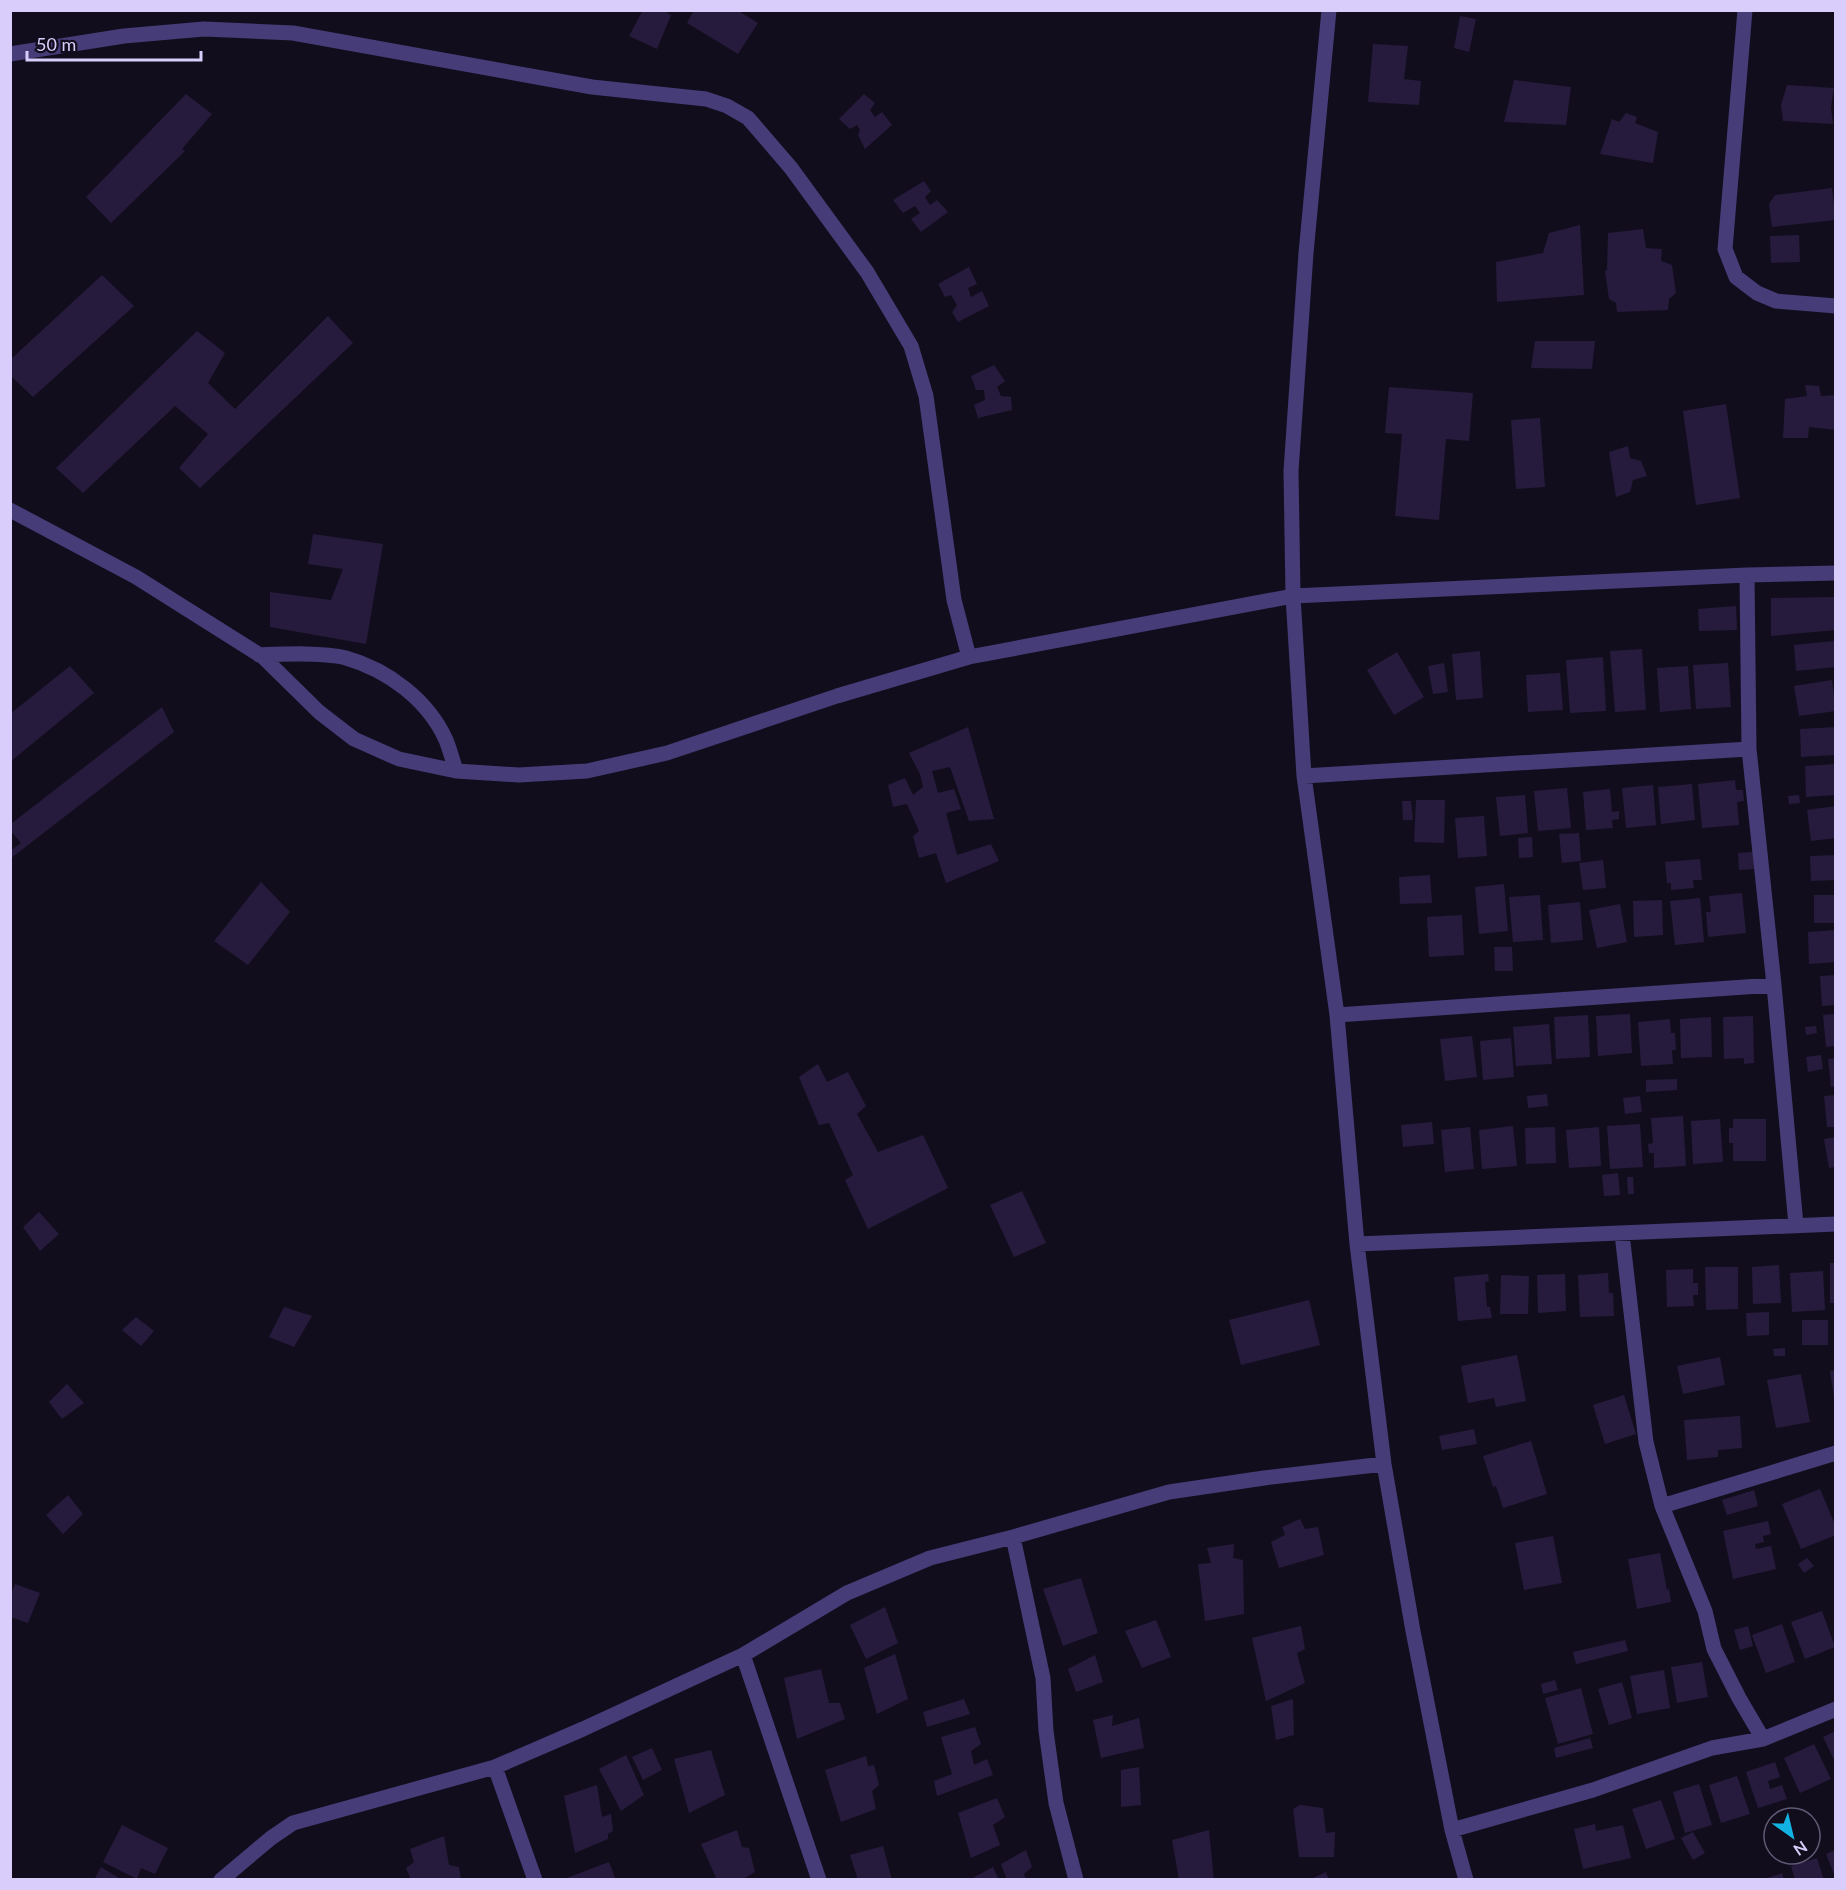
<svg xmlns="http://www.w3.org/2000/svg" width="1846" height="1890" font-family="Lato,sans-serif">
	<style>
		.building { fill: #261b3c }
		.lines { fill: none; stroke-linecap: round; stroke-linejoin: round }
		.street { stroke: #463c78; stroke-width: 15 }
	</style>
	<rect width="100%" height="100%" fill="#120d1d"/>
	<path class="building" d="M 643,10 L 662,10 L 671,15 L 657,49 L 629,36 Z
		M 694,10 L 737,10 L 758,23 L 738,54 L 687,23 Z
		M 1460,16 L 1476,19 L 1469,52 L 1454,48 Z
		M 1373,44 L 1408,46 L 1404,79 L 1421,81 L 1419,105 L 1368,102 Z
		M 1514,80 L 1571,87 L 1566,125 L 1504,122 Z
		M 1787,85 L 1834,88 L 1831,107 L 1833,124 L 1783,121 L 1781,105 Z
		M 186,94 L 212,114 L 182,149 L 185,151 L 111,223 L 86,197 Z
		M 864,94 L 875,103 L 870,110 L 875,117 L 882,112 L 892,125 L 865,149 L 858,135 L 860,130 L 857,125 L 850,129 L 839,119 Z
		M 1626,113 L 1637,117 L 1635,123 L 1658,132 L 1653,163 L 1600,154 L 1612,119 L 1619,122 Z
		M 924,181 L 931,191 L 925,197 L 930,205 L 937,200 L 948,212 L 921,232 L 911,219 L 920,213 L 915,206 L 903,213 L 893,200 Z
		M 1832,188 L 1836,220 L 1772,227 L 1769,204 L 1775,195 Z
		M 1580,225 L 1584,295 L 1497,302 L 1496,262 L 1543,253 L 1549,233 Z
		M 1643,229 L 1646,248 L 1662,249 L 1661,261 L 1672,265 L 1676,293 L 1669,299 L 1668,310 L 1617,312 L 1616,303 L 1609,299 L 1605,271 L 1607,270 L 1608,233 Z
		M 1799,235 L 1800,262 L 1771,263 L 1770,236 Z
		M 969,267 L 977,284 L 968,288 L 971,297 L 982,291 L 989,306 L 958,322 L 952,312 L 957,305 L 951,295 L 945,297 L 938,284 Z
		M 102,275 L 134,306 L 33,397 L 10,375 L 10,360 Z
		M 328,316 L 353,343 L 200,488 L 179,468 L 208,434 L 175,406 L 83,493 L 56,468 L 197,331 L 225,353 L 208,383 L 235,409 Z
		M 1535,341 L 1595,341 L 1592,369 L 1531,368 Z
		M 994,365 L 1005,381 L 997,387 L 1001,396 L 1011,397 L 1012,410 L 978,418 L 974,405 L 985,400 L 984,390 L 976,390 L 971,376 Z
		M 1805,385 L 1819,386 L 1821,396 L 1836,395 L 1836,430 L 1809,427 L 1808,438 L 1783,438 L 1785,399 L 1807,396 Z
		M 1389,387 L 1473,393 L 1469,441 L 1446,439 L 1439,520 L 1395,516 L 1402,434 L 1385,433 Z
		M 1726,404 L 1740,498 L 1696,505 L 1683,411 Z
		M 1540,418 L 1545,487 L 1516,489 L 1511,420 Z
		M 1628,446 L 1630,458 L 1641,461 L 1647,476 L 1633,480 L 1630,492 L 1616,497 L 1609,452 Z
		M 313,534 L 383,544 L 366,644 L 270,627 L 270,592 L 331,600 L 343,569 L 308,564 Z
		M 1836,597 L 1836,630 L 1771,636 L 1771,598 Z
		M 1736,606 L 1737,630 L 1699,631 L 1698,609 Z
		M 1834,641 L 1836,667 L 1796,671 L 1794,645 Z
		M 1642,649 L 1646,710 L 1615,712 L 1610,651 Z
		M 1480,651 L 1483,698 L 1456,700 L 1452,654 Z
		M 1397,652 L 1424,697 L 1394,715 L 1367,670 Z
		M 1603,657 L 1606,711 L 1570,713 L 1566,660 Z
		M 1444,663 L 1448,692 L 1433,694 L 1428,666 Z
		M 1728,663 L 1731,707 L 1696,709 L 1693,665 Z
		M 70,666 L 94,693 L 10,762 L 10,714 Z
		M 1688,666 L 1691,709 L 1660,712 L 1657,668 Z
		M 1560,673 L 1563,710 L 1528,712 L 1526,675 Z
		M 1832,680 L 1836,711 L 1799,716 L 1794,686 Z
		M 162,707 L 174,732 L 10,859 L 10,851 L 21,843 L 10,830 L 10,821 L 12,823 Z
		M 968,727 L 994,819 L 969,821 L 950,767 L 932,771 L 938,793 L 954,789 L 961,809 L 946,813 L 957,855 L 991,844 L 999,861 L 946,883 L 936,853 L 919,858 L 913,836 L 919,831 L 907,804 L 893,807 L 888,785 L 905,778 L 913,795 L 923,787 L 920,774 L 909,753 Z
		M 1836,727 L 1836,755 L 1801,757 L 1800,729 Z
		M 1836,764 L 1836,795 L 1806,797 L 1805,766 Z
		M 1735,780 L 1736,790 L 1743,790 L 1744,801 L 1737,802 L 1739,825 L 1702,828 L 1698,784 Z
		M 1692,784 L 1695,820 L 1661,824 L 1658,787 Z
		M 1653,785 L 1656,825 L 1626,828 L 1622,788 Z
		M 1567,788 L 1571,828 L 1538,831 L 1534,791 Z
		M 1610,789 L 1612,812 L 1619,811 L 1619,819 L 1612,820 L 1613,828 L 1586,830 L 1583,792 Z
		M 1525,795 L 1528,833 L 1500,836 L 1496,797 Z
		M 1799,795 L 1800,803 L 1789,804 L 1788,796 Z
		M 1416,800 L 1445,800 L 1444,843 L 1414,842 Z
		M 1402,801 L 1411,801 L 1413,820 L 1403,820 Z
		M 1836,806 L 1836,838 L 1811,841 L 1807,810 Z
		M 1484,816 L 1487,856 L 1458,858 L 1455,818 Z
		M 1579,833 L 1581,861 L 1562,863 L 1559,834 Z
		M 1532,837 L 1533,857 L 1519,858 L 1518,838 Z
		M 1753,852 L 1754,869 L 1739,870 L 1738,853 Z
		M 1836,855 L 1836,880 L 1811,881 L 1810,856 Z
		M 1700,859 L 1702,880 L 1693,880 L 1694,888 L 1671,890 L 1671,883 L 1667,883 L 1665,862 Z
		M 1603,860 L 1606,888 L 1583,890 L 1579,863 Z
		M 1430,875 L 1432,903 L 1400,904 L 1399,877 Z
		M 261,882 L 290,912 L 248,965 L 214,941 Z
		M 1504,884 L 1508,931 L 1479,934 L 1475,887 Z
		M 1742,893 L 1746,933 L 1708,937 L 1706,912 L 1711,912 L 1709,896 Z
		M 1540,895 L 1543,940 L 1513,942 L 1509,897 Z
		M 1814,895 L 1836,895 L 1836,923 L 1814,923 Z
		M 1700,898 L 1704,942 L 1675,945 L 1670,901 Z
		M 1662,900 L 1663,935 L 1634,937 L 1633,901 Z
		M 1580,902 L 1583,940 L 1551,943 L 1548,905 Z
		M 1620,904 L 1627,942 L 1597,948 L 1589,910 Z
		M 1462,915 L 1464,955 L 1429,957 L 1427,917 Z
		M 1836,930 L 1836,962 L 1809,964 L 1808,932 Z
		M 1494,947 L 1512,947 L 1513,971 L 1495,971 Z
		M 1836,975 L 1836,1005 L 1822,1006 L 1820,976 Z
		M 1630,1014 L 1632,1053 L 1598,1056 L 1596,1016 Z
		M 1836,1014 L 1836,1046 L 1826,1047 L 1823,1015 Z
		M 1588,1015 L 1590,1057 L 1556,1059 L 1554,1017 Z
		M 1753,1016 L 1754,1063 L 1744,1064 L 1744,1058 L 1724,1059 L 1723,1017 Z
		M 1711,1017 L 1712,1057 L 1681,1058 L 1680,1019 Z
		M 1670,1019 L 1671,1033 L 1675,1033 L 1676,1050 L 1672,1050 L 1673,1064 L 1641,1066 L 1638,1022 Z
		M 1549,1024 L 1552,1064 L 1516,1066 L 1513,1027 Z
		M 1816,1026 L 1817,1033 L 1806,1035 L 1805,1027 Z
		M 1472,1036 L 1477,1077 L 1445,1081 L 1440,1039 Z
		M 1511,1038 L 1514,1077 L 1483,1080 L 1480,1041 Z
		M 1821,1055 L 1823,1069 L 1808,1072 L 1806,1057 Z
		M 1836,1058 L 1836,1086 L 1831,1087 L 1828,1059 Z
		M 818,1064 L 827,1082 L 848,1072 L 866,1106 L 857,1114 L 878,1152 L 923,1135 L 948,1188 L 868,1229 L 845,1180 L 853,1175 L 829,1123 L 819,1125 L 799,1077 Z
		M 1677,1079 L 1677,1090 L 1646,1092 L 1646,1080 Z
		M 1547,1094 L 1548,1106 L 1528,1108 L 1527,1096 Z
		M 1836,1095 L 1836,1127 L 1827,1127 L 1824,1096 Z
		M 1640,1096 L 1642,1112 L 1625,1114 L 1623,1098 Z
		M 1683,1116 L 1686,1166 L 1654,1168 L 1654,1153 L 1649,1153 L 1648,1144 L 1653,1143 L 1651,1118 Z
		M 1720,1119 L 1723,1162 L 1693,1164 L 1691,1121 Z
		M 1733,1119 L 1766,1119 L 1766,1161 L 1733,1161 L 1733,1143 L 1729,1143 L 1729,1128 L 1733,1128 Z
		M 1432,1122 L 1434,1144 L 1403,1147 L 1401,1125 Z
		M 1640,1124 L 1643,1167 L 1610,1169 L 1607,1126 Z
		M 1513,1126 L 1517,1166 L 1482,1169 L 1479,1130 Z
		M 1470,1127 L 1474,1169 L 1445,1172 L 1441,1130 Z
		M 1555,1127 L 1556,1163 L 1526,1164 L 1525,1128 Z
		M 1599,1127 L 1601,1166 L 1569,1168 L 1566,1130 Z
		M 1836,1137 L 1836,1167 L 1829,1168 L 1824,1139 Z
		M 1618,1173 L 1620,1195 L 1604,1196 L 1602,1175 Z
		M 1627,1177 L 1633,1177 L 1634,1194 L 1628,1194 Z
		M 1022,1191 L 1046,1243 L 1014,1257 L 990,1205 Z
		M 39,1212 L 59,1234 L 40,1251 L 23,1227 Z
		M 1830,1263 L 1836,1263 L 1836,1303 L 1830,1303 Z
		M 1779,1265 L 1781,1303 L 1753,1304 L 1752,1267 Z
		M 1705,1267 L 1738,1267 L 1738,1309 L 1706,1310 Z
		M 1693,1269 L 1693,1283 L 1698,1283 L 1698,1295 L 1693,1295 L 1694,1306 L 1667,1307 L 1666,1270 Z
		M 1823,1271 L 1825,1310 L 1792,1312 L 1790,1273 Z
		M 1608,1273 L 1609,1293 L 1613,1293 L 1614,1316 L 1580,1317 L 1578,1275 Z
		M 1488,1274 L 1489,1281 L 1485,1282 L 1487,1307 L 1490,1307 L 1492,1318 L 1458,1321 L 1454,1277 Z
		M 1565,1274 L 1566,1311 L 1538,1313 L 1537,1275 Z
		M 1501,1275 L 1529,1276 L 1528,1314 L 1500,1314 Z
		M 1309,1300 L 1320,1345 L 1241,1365 L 1229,1320 Z
		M 284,1307 L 312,1316 L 294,1347 L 269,1337 Z
		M 1769,1312 L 1769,1335 L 1747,1336 L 1746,1313 Z
		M 136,1317 L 154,1331 L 141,1346 L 122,1330 Z
		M 1802,1320 L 1828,1320 L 1828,1345 L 1802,1345 Z
		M 1785,1348 L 1785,1356 L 1774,1356 L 1773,1349 Z
		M 1517,1355 L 1526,1401 L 1496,1407 L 1494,1398 L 1468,1403 L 1461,1366 Z
		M 1720,1357 L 1725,1385 L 1683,1394 L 1677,1366 Z
		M 1836,1370 L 1836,1398 L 1834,1398 L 1830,1371 Z
		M 1801,1374 L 1810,1422 L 1776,1428 L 1767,1380 Z
		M 67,1384 L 84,1403 L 62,1419 L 49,1402 Z
		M 1624,1395 L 1636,1434 L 1605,1444 L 1593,1405 Z
		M 1740,1416 L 1742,1448 L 1718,1450 L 1718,1457 L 1687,1460 L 1684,1420 Z
		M 1474,1429 L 1477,1444 L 1442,1450 L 1439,1436 Z
		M 1531,1441 L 1547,1494 L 1503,1508 L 1496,1486 L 1493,1487 L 1483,1456 Z
		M 1820,1489 L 1836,1527 L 1836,1535 L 1801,1549 L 1782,1504 Z
		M 1754,1490 L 1758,1506 L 1727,1515 L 1722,1500 Z
		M 68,1495 L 83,1514 L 63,1534 L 46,1515 Z
		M 1300,1519 L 1305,1529 L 1318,1527 L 1324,1555 L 1279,1568 L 1271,1542 L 1285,1535 L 1282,1527 Z
		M 1768,1521 L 1771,1534 L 1763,1536 L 1764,1542 L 1755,1544 L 1756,1549 L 1771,1546 L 1776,1569 L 1733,1579 L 1723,1531 Z
		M 1553,1536 L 1562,1583 L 1524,1590 L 1515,1543 Z
		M 1234,1544 L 1233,1558 L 1243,1560 L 1244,1614 L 1205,1621 L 1198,1564 L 1211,1563 L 1207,1548 Z
		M 1660,1553 L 1667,1590 L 1669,1589 L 1671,1602 L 1637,1609 L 1628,1559 Z
		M 1807,1558 L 1814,1566 L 1804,1573 L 1798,1564 Z
		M 1081,1578 L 1098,1633 L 1063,1646 L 1043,1589 Z
		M 15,1584 L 40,1593 L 28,1623 L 10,1617 L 10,1596 Z
		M 885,1607 L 898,1643 L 866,1659 L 850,1625 Z
		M 1822,1611 L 1835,1647 L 1805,1659 L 1791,1622 Z
		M 1156,1620 L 1171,1657 L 1142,1668 L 1125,1631 Z
		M 1782,1624 L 1795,1662 L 1766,1673 L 1752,1635 Z
		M 1301,1626 L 1305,1649 L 1297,1653 L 1305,1683 L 1266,1701 L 1252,1638 Z
		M 1748,1626 L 1753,1646 L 1740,1650 L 1734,1630 Z
		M 1625,1640 L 1628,1651 L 1576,1664 L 1573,1652 Z
		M 895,1654 L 908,1699 L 877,1714 L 864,1668 Z
		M 1095,1655 L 1103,1682 L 1076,1692 L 1068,1669 Z
		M 1702,1662 L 1708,1697 L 1677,1703 L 1671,1667 Z
		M 821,1669 L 829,1703 L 840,1703 L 845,1719 L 797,1739 L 784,1678 Z
		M 1664,1670 L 1670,1708 L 1637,1714 L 1630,1676 Z
		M 1555,1680 L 1558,1690 L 1543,1694 L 1541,1684 Z
		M 1622,1682 L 1632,1718 L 1609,1725 L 1598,1689 Z
		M 1581,1688 L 1593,1734 L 1558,1744 L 1545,1698 Z
		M 964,1699 L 970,1714 L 927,1727 L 923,1712 Z
		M 1293,1699 L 1294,1735 L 1276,1740 L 1271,1706 Z
		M 1113,1715 L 1112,1726 L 1139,1718 L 1144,1748 L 1101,1758 L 1093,1720 Z
		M 975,1727 L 981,1744 L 971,1751 L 974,1765 L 987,1759 L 993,1775 L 937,1796 L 934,1781 L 952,1774 L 941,1737 Z
		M 1836,1731 L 1836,1764 L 1823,1737 Z
		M 1590,1738 L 1593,1748 L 1556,1758 L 1554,1748 Z
		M 1814,1744 L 1831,1779 L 1800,1793 L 1784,1758 Z
		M 652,1748 L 662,1770 L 643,1780 L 632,1757 Z
		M 711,1750 L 725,1795 L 689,1813 L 674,1759 Z
		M 626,1755 L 644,1795 L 621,1811 L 599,1769 Z
		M 866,1756 L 868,1766 L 874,1765 L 879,1785 L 872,1791 L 876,1809 L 841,1822 L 825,1770 Z
		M 1775,1762 L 1780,1777 L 1768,1781 L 1770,1789 L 1782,1785 L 1787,1799 L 1758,1808 L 1746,1772 Z
		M 1139,1767 L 1141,1805 L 1121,1807 L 1121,1770 Z
		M 1737,1776 L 1750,1814 L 1721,1823 L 1709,1785 Z
		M 1699,1784 L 1712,1825 L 1685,1833 L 1673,1792 Z
		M 597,1785 L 602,1817 L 611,1814 L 613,1831 L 608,1834 L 608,1839 L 575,1853 L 564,1796 Z
		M 997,1798 L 1005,1817 L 993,1825 L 1000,1845 L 971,1858 L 958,1813 Z
		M 1661,1800 L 1675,1839 L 1646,1849 L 1632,1809 Z
		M 1300,1805 L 1323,1808 L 1326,1833 L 1335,1832 L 1334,1857 L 1299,1857 L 1293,1809 Z
		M 1595,1824 L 1596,1831 L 1623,1825 L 1631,1858 L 1583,1869 L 1574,1829 Z
		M 122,1825 L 168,1848 L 155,1874 L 141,1868 L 137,1879 L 103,1862 Z
		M 737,1830 L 742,1847 L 749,1848 L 755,1872 L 742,1880 L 717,1880 L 701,1844 Z
		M 1209,1830 L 1214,1880 L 1179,1880 L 1172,1840 Z
		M 1693,1832 L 1705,1853 L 1693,1860 L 1681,1838 Z
		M 444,1836 L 449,1865 L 459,1867 L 461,1880 L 411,1880 L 406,1868 L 414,1862 L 410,1849 Z
		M 883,1846 L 892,1880 L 858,1880 L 850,1855 Z
		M 1026,1850 L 1032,1867 L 1024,1874 L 1026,1880 L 1007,1880 L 1001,1864 Z
		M 1835,1850 L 1835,1877 L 1826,1854 Z
		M 1817,1858 L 1824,1880 L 1795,1880 L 1791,1866 Z
		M 609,1862 L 616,1880 L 564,1880 L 564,1879 Z
		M 101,1867 L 122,1880 L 94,1880 Z
		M 993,1867 L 999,1880 L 969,1880 Z
		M 1326,1872 L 1329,1880 L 1309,1880 Z
		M 1782,1873 L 1784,1880 L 1765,1880 L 1765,1879 Z"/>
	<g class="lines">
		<path class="street" d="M 1329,10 L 1306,253 L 1291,471 L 1293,596 L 1304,776 L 1337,1015 L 1357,1244 L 1384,1464 L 1413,1631 L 1452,1830 L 1466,1880
			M 1745,10 L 1725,249 L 1736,277 L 1757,293 L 1776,301 L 1836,306
			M 10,54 L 124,36 L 204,29 L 293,33 L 592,87 L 706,99 L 727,106 L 748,118 L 791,168 L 867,272 L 911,346 L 926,396 L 954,600 L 969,657
			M 10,510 L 136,577 L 263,657 L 319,712 L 354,739 L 399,759 L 456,771 L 519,775 L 587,771 L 667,753 L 837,696 L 969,657 L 1293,596 L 1747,575 L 1836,573
			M 1747,575 L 1749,749 L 1774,985 L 1796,1225
			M 259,655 C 283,654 323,652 346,658 C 388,670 428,700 446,740 C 450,750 453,761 456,771
			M 1304,776 L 1749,749
			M 1337,1015 L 1774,985
			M 1622,1234 L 1646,1442 L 1662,1506 L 1705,1611 L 1714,1649 L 1739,1698 L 1763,1739
			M 1357,1244 L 1836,1224
			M 1662,1506 L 1836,1453
			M 1013,1537 L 1043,1678 L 1046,1731 L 1056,1803 L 1076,1880
			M 743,1655 L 819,1880
			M 495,1767 L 535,1880
			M 1452,1830 L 1593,1790 L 1712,1748 L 1763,1739 L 1836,1709
			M 221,1880 L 271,1838 L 293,1823 L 495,1767 L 583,1729 L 743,1655 L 847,1593 L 930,1558 L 1013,1537 L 1169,1492 L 1264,1478 L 1384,1464"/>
	</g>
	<rect width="1846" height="1890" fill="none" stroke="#d8cdfb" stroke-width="24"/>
	<g transform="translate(1792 1836) rotate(146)"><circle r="28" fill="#120d1d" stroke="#615a76" stroke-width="1.5"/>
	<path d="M0-4.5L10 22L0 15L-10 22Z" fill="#12b3e2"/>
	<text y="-9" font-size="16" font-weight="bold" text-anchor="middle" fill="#d8cdfb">N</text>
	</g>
	<path d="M27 51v9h174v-9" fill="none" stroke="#d8cdfb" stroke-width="3"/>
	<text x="36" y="51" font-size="18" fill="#d8cdfb" stroke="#120d1d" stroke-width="4.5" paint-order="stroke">50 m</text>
</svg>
